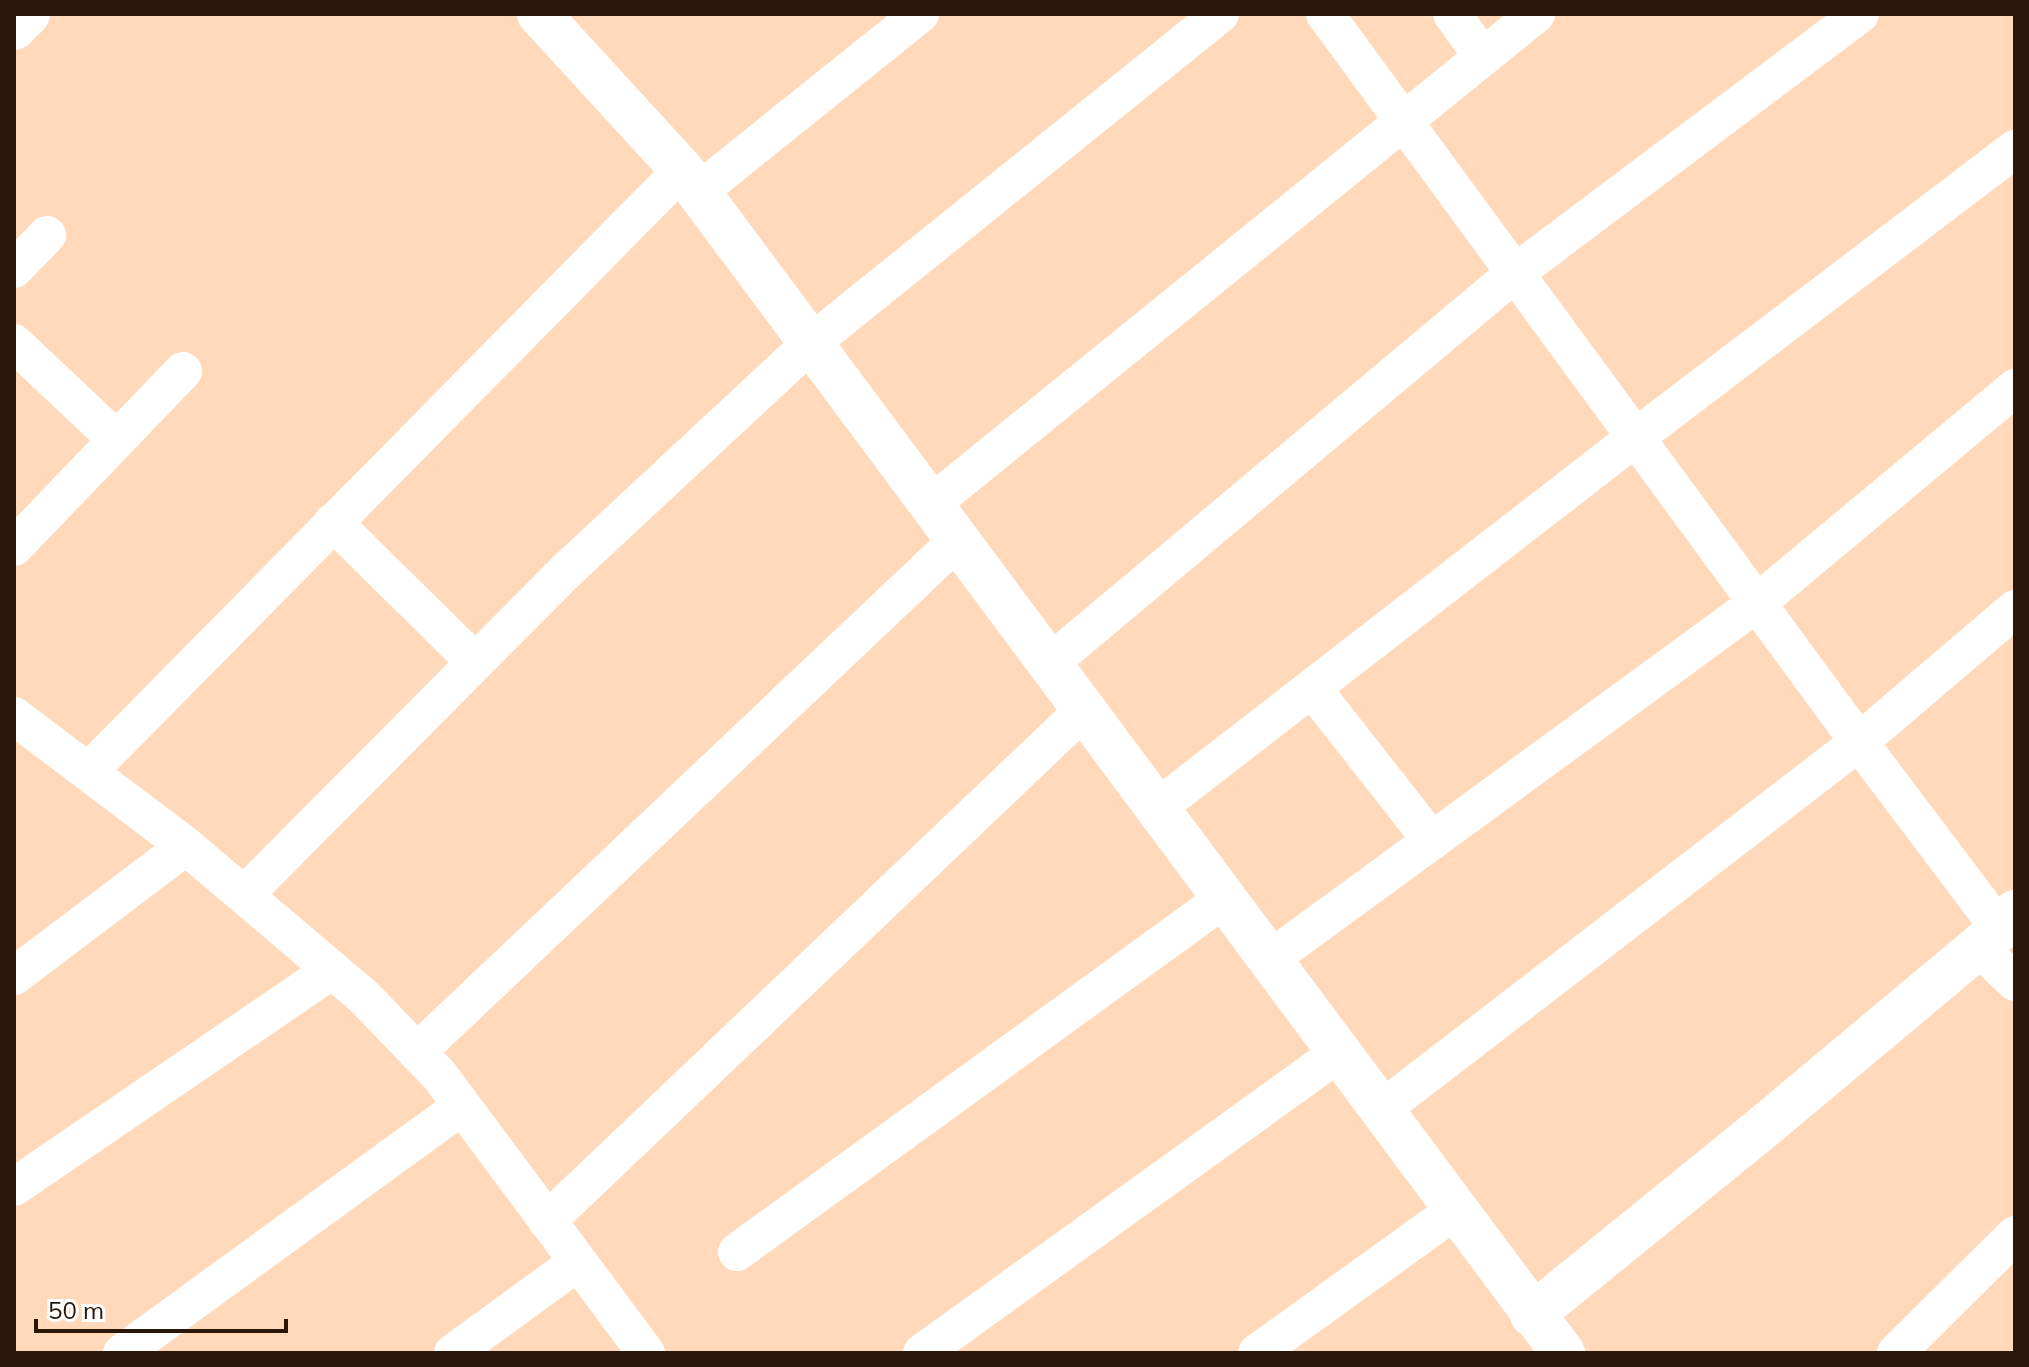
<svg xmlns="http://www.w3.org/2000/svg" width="2029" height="1367" font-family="Mulish,sans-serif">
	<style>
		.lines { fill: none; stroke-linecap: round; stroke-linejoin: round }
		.minor { stroke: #fff; stroke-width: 38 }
		.tertiary { stroke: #fff; stroke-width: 44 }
	</style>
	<rect width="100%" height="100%" fill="#ffd9b9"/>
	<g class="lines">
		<path class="minor" d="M 1325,14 L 1859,742 L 2000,929
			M 1452,14 L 1483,57
			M 698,192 L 920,14
			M 14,269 L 47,235
			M 14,343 L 117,440
			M 931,504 L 1536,14
			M 333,522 L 475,662
			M 14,547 L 183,371
			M 1050,663 L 1515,273 L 1860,14
			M 1312,688 L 1432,841
			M 14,716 L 186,846 L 364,997 L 440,1076 L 646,1353
			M 88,772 L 682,170
			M 1157,808 L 1636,437 L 2015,149
			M 244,895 L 566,571 L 811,343 L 1220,14
			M 1978,947 L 2015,982
			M 1270,959 L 1757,603 L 2015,388
			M 14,976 L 186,846
			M 417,1052 L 958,540
			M 1382,1109 L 1859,742 L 2015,609
			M 14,1187 L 332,970
			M 547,1221 L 1084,710
			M 737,1252 L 1225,898
			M 122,1353 L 462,1106
			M 453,1353 L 578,1262
			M 922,1353 L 1340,1052
			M 1257,1353 L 1457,1209
			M 1896,1353 L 2015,1235"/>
		<path class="tertiary" d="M 539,14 L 682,170 L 1563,1353
			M 14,28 L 28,14
			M 1532,1315 L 1761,1129 L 2000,929 L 2015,912"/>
	</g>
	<rect width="2029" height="1367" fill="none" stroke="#291809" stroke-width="32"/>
	<path d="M36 1319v12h250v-12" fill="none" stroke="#291809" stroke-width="4"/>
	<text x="48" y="1319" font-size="24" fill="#291809" stroke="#ffffff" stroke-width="6" paint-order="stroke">50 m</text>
</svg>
